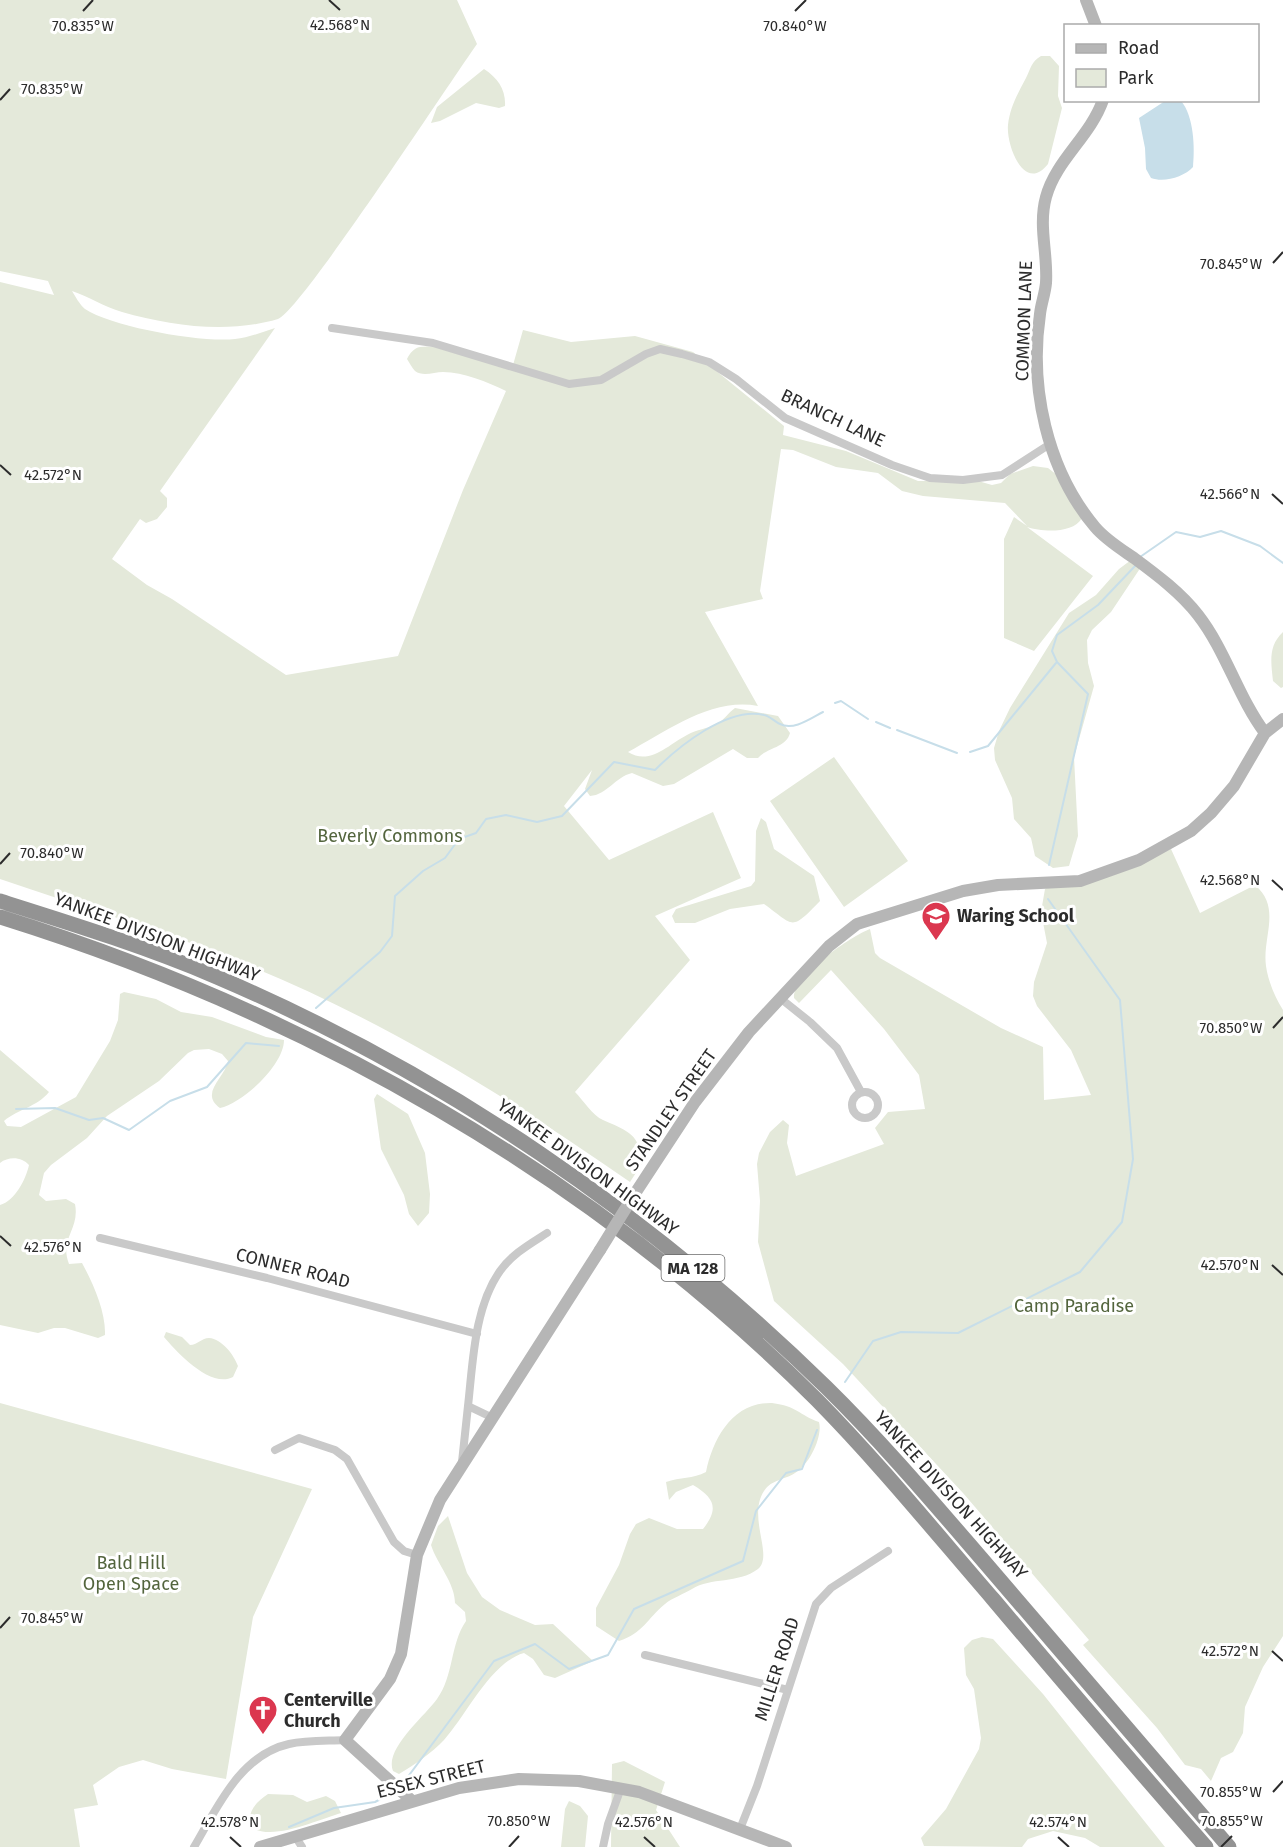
<svg xmlns="http://www.w3.org/2000/svg" width="1283" height="1847" font-family="'Fira Sans',sans-serif">
	<style>
		.green { fill: #e4e9da }
		.water { fill: #c7dee9 }
		.lines { fill: none; stroke-linecap: round; stroke-linejoin: round }
		.stream { stroke: #c7dee9; stroke-width: 2 }
		.street { stroke: #c9c9c9; stroke-width: 8 }
		.secondary { stroke: #b6b6b6; stroke-width: 12 }
		.highway { stroke: #939393; stroke-width: 15 }
		.secondary-bridge { stroke: #b6b6b6; stroke-width: 12 }
		.ticks { fill: none; stroke: #2c2c2c; stroke-width: 2 }
		.labels { text-anchor: middle; dominant-baseline: central; stroke-width: 6; stroke-linejoin: round; paint-order: stroke }
		.shield { fill: #fff; stroke: #6b6b6b; stroke-width: 1.5 }
		.shield-label { font-size: 16px; font-weight: bold; fill: #2c2c2c }
		.street-label { font-size: 18px; fill: #2c2c2c; stroke: #fff }
		.park-label { font-size: 18px; fill: #53653d; stroke: #fff }
		.poi-label { font-size: 18px; font-weight: bold; fill: #2c2c2c; stroke: #fff; text-anchor: start }
		.ticks-label { font-size: 15px; text-anchor: middle; fill: #2c2c2c; stroke: #fff; stroke-width: 6; stroke-linejoin: round; paint-order: stroke }
	</style>
	<rect width="100%" height="100%" fill="#fff"/>
	<path class="green" d="M 0,0 L 457,0 L 477,44 C 452,79 299,313 278,319 C 227,334 172,326 122,312 C 104,307 88,296 72,291 C 75,296 80,305 85,309 C 112,327 202,343 235,339 C 248,338 262,332 275,328 L 160,491 L 167,498 L 167,507 L 157,519 L 146,523 L 140,519 L 112,559 L 147,585 L 172,599 L 286,675 L 398,656 L 463,490 L 506,391 C 487,382 464,372 443,372 C 434,372 423,377 415,371 C 412,368 409,362 407,359 C 410,353 414,348 420,347 C 441,343 491,360 513,365 L 523,330 L 571,342 L 635,336 L 693,352 L 784,426 L 783,435 L 846,451 L 918,481 L 978,481 L 992,485 L 1001,483 L 1010,474 L 1033,466 L 1048,468 L 1057,475 L 1082,518 C 1073,534 1042,532 1027,527 L 1093,576 L 1034,651 L 1004,638 L 1004,539 L 1014,517 L 1027,526 L 1005,503 L 923,496 L 902,491 L 878,473 L 836,467 L 793,450 L 781,449 L 760,591 L 763,599 L 705,612 L 758,706 C 712,697 667,731 628,752 C 650,766 669,744 687,735 C 697,729 707,729 717,724 C 724,720 728,713 735,708 L 778,716 L 790,733 C 786,748 768,747 758,758 L 747,758 L 733,749 L 674,784 L 663,786 L 632,773 C 615,777 607,795 590,796 L 585,789 L 592,770 L 564,806 L 609,860 L 713,812 L 741,878 L 655,916 L 690,960 L 575,1092 C 583,1100 593,1116 603,1120 C 619,1127 644,1135 638,1157 L 643,1162 L 630,1182 C 508,1097 383,1020 245,964 C 165,931 81,907 0,879 L 0,282 L 54,295 L 48,281 L 0,271 Z
		M 1041,56 L 1050,56 L 1059,66 L 1058,96 L 1062,108 L 1048,164 C 1025,194 1006,146 1008,125 C 1010,107 1018,93 1026,78 C 1031,68 1031,62 1041,56 Z
		M 484,69 C 498,78 506,90 505,106 L 499,108 L 476,103 L 440,121 L 431,123 L 437,107 Z
		M 1131,560 L 1141,567 L 1111,612 L 1092,630 L 1087,640 L 1088,663 L 1094,686 L 1074,757 L 1078,836 L 1069,866 L 1053,868 L 1035,856 L 1031,838 L 1014,819 L 1012,798 L 995,760 L 994,748 L 999,731 L 1010,708 L 1069,613 L 1096,595 L 1119,569 Z
		M 1283,632 L 1283,687 L 1281,688 L 1273,681 C 1271,662 1268,646 1283,632 Z
		M 834,757 L 908,861 L 844,907 L 770,801 Z
		M 761,818 L 766,822 L 774,849 L 814,876 L 820,901 C 790,932 795,926 764,904 L 730,909 L 695,923 L 675,923 L 672,916 L 676,909 L 751,886 L 755,881 L 756,831 Z
		M 1171,849 L 1200,913 L 1255,885 C 1282,908 1262,937 1266,966 C 1268,981 1275,997 1283,1010 L 1283,1636 L 1263,1667 L 1245,1707 L 1243,1733 L 1233,1752 L 1221,1758 L 1211,1781 L 1201,1769 L 1185,1765 L 1157,1728 L 1083,1645 L 1089,1640 L 963,1493 L 843,1364 L 774,1301 L 758,1242 L 760,1201 L 757,1164 L 759,1153 L 770,1132 L 783,1120 L 789,1125 L 787,1143 L 796,1176 L 884,1144 L 875,1128 L 888,1112 L 925,1109 L 919,1075 L 884,1029 L 831,970 L 799,1003 L 794,998 C 793,976 851,936 870,929 L 875,953 L 880,958 L 1001,1028 L 1043,1047 L 1044,1100 L 1091,1095 L 1071,1050 L 1037,1006 L 1033,996 L 1034,982 L 1047,943 L 1041,912 L 1045,889 L 1050,886 L 1128,868 Z
		M 124,992 L 156,999 L 181,1012 L 212,1017 L 266,1037 L 284,1040 C 284,1065 243,1103 220,1108 C 199,1093 225,1078 228,1061 L 222,1054 L 209,1049 L 194,1050 L 188,1053 L 159,1081 L 107,1116 L 87,1138 L 51,1165 L 44,1173 L 39,1195 L 46,1201 L 66,1199 L 75,1204 C 80,1230 59,1238 69,1264 L 82,1263 C 93,1283 106,1312 105,1335 L 98,1338 L 65,1328 L 54,1328 L 38,1333 L 0,1325 L 0,1205 C 15,1201 26,1179 29,1165 C 22,1157 9,1156 0,1163 L 0,1050 L 49,1092 C 37,1107 18,1109 4,1121 L 7,1126 L 21,1127 L 76,1097 L 110,1041 L 118,1020 L 120,994 Z
		M 377,1094 L 408,1114 L 425,1153 L 430,1194 L 429,1213 L 418,1226 L 409,1214 L 404,1195 L 381,1149 L 374,1099 Z
		M 166,1332 L 182,1337 L 190,1345 C 197,1345 202,1338 209,1338 C 222,1339 234,1355 238,1366 L 233,1377 C 210,1389 176,1351 164,1337 Z
		M 0,1403 L 312,1489 L 253,1617 L 226,1779 L 172,1769 L 143,1760 L 119,1767 L 93,1785 L 98,1805 L 74,1809 L 80,1847 L 0,1847 Z
		M 772,1403 C 797,1406 799,1415 819,1422 C 823,1437 809,1465 795,1473 C 785,1480 772,1479 764,1491 C 747,1517 774,1556 758,1569 C 738,1584 711,1577 692,1589 C 684,1594 672,1598 665,1604 C 647,1619 643,1633 619,1641 L 596,1626 L 596,1608 L 619,1565 L 630,1534 L 636,1524 L 649,1518 L 677,1529 L 703,1529 C 719,1509 715,1498 693,1485 L 676,1492 L 669,1500 L 666,1482 C 680,1477 693,1479 706,1472 C 713,1438 733,1402 772,1403 Z
		M 448,1516 L 467,1573 L 482,1597 L 500,1610 L 535,1625 L 553,1624 L 593,1661 L 555,1678 L 544,1675 L 533,1659 L 524,1653 C 491,1662 466,1716 444,1740 C 432,1753 414,1765 399,1774 L 393,1771 C 384,1749 425,1716 437,1699 C 454,1676 450,1644 466,1621 L 465,1612 L 455,1603 C 455,1583 437,1564 431,1545 L 438,1526 Z
		M 982,1637 L 993,1639 L 1043,1694 L 1165,1847 L 1100,1847 L 1085,1838 L 1053,1831 L 1028,1839 L 1022,1847 L 924,1846 L 921,1838 L 946,1809 L 979,1749 L 981,1738 L 974,1689 L 966,1675 L 964,1648 L 972,1640 Z
		M 624,1761 L 665,1782 L 656,1810 L 680,1847 L 611,1847 L 612,1764 Z
		M 268,1794 L 293,1795 L 307,1802 L 326,1796 L 335,1801 L 341,1813 C 320,1819 271,1842 252,1827 C 245,1813 257,1801 268,1794 Z
		M 569,1801 L 580,1806 L 588,1816 L 585,1847 L 561,1847 L 565,1809 Z"/>
	<path class="water" d="M 1165,101 L 1181,101 C 1194,116 1195,148 1193,167 C 1184,177 1164,183 1151,178 L 1146,169 L 1145,148 L 1139,118 Z"/>
	<g class="lines">
		<path class="stream" d="M 1140,557 L 1176,532 L 1200,537 L 1221,531 L 1260,546 L 1283,563
			M 835,703 L 841,701 L 868,719
			M 876,722 L 890,728
			M 897,730 L 957,753
			M 970,752 L 988,746 L 1056,663
			M 1049,865 L 1088,694 L 1057,662 L 1052,651 L 1057,635 L 1098,605 L 1136,565
			M 316,1008 L 380,952 L 392,936 L 395,896 L 423,871 L 445,858 L 459,839 L 476,833 L 486,819 L 506,815 L 537,822 L 562,816 L 614,762 L 655,770 C 678,747 728,706 764,715 C 770,716 775,722 780,724 C 794,731 811,718 823,712
			M 16,1109 L 55,1108 L 89,1120 L 103,1118 L 129,1130 L 170,1101 L 207,1087 L 246,1043 L 279,1046
			M 845,1382 L 873,1341 L 901,1332 L 958,1333 L 1080,1272 L 1122,1222 L 1133,1159 L 1120,1000 L 1048,899
			M 404,1782 L 494,1661 L 535,1644 L 569,1669 L 608,1655 L 634,1609 L 743,1561 L 756,1511 L 786,1473 L 802,1469 L 817,1430
			M 289,1827 L 334,1808 L 375,1802 L 390,1794"/>
		<path class="street" d="M 332,328 L 433,343 L 569,384 L 601,380 L 646,354 L 660,349 L 682,354 L 709,362 L 736,379 L 785,418 L 892,465 L 930,478 L 963,480 L 1002,475 L 1050,444
			M 780,998 L 810,1022 L 837,1048 L 861,1092
			M852 1105a13 13 0 1 1 26 0a13 13 0 1 1-26 0Z
			M 100,1238 L 267,1278 L 477,1334
			M 491,1417 L 468,1406 C 473,1362 474,1308 500,1271 C 512,1254 530,1244 547,1233
			M 275,1450 L 299,1438 L 335,1450 L 347,1459 L 394,1542 L 404,1551 L 417,1555
			M 462,1462 L 468,1406
			M 645,1655 L 788,1690
			M 740,1829 L 757,1786 L 816,1604 L 831,1588 L 888,1551
			M 295,1836 L 302,1847
			M 194,1847 C 217,1808 240,1755 289,1744 C 307,1740 327,1741 345,1740
			M 603,1847 L 608,1824 L 621,1788"/>
		<path class="secondary" d="M 1086,0 L 1096,26
			M 1103,100 C 1090,137 1056,160 1046,197 C 1038,226 1048,254 1046,283 C 1045,294 1041,304 1040,314 C 1029,387 1047,470 1095,527 C 1106,540 1121,549 1134,558 C 1157,575 1181,593 1198,615 C 1226,651 1238,697 1265,733
			M 634,1195 L 695,1102 L 749,1032 L 829,946 L 857,924 L 963,891 L 998,885 L 1080,881 L 1139,860 L 1191,831 L 1211,813 L 1234,786 L 1265,733 L 1283,719
			M 412,1801 L 345,1740 L 390,1679 L 401,1654 L 417,1555 L 440,1500 L 600,1250
			M 260,1847 L 459,1788 L 519,1779 L 579,1781 L 639,1792 L 786,1847"/>
		<path class="highway" d="M 0,901 C 73,924 147,947 217,977 C 444,1074 650,1215 826,1387 C 881,1441 931,1500 981,1558 C 1064,1654 1146,1751 1229,1847
			M 0,917 C 305,1012 590,1173 817,1400 C 879,1463 935,1532 993,1599 C 1063,1682 1134,1765 1206,1847"/>
		<path class="secondary-bridge" d="M 600,1250 L 634,1195"/>
	</g>
	<path class="ticks" d="M 329,0 L 340,10M 83,11 L 93,0M 795,11 L 806,0M 0,100 L 10,89M 1273,263 L 1283,252M 0,465 L 11,475M 1272,494 L 1283,504M 0,864 L 10,853M 1272,880 L 1283,890M 1273,1028 L 1283,1017M 0,1236 L 11,1246M 1272,1265 L 1283,1275M 0,1628 L 10,1617M 1272,1651 L 1283,1661M 1273,1792 L 1283,1781M 230,1837 L 241,1847M 644,1837 L 655,1847M 1058,1837 L 1069,1847M 509,1847 L 519,1836M 1221,1847 L 1232,1836"/>
	<defs>
		<g id="school-pin" transform="scale(1.5)"><path d="M0 17L-7.5 6A9.5 9.5 0 1 1 7.5 6Z" fill="#db374f" stroke="#fff"/><path d="M0-5L7-2L0 1L-7-2ZM-4 1L0 2.5L4 1V4Q0 6-4 4Z" fill="#fff"/></g>
		<g id="church-pin" transform="scale(1.5)"><path d="M0 17L-7.5 6A9.5 9.5 0 1 1 7.5 6Z" fill="#db374f" stroke="#fff"/><path d="M-1.2-6h2.4v3.5h3.3v2.4h-3.3V6h-2.4V-.1h-3.3v-2.4h3.3Z" fill="#fff"/></g>
	</defs>
	<g fill-rule="evenodd">
		<use href="#school-pin" x="936" y="916"/>
		<use href="#church-pin" x="263" y="1710"/>
	</g>
	<g class="labels">
		<rect class="shield" x="661.5" y="1255" width="63" height="26" rx="4.5"/>
		<g class="shield-label">
			<text x="693" y="1268">MA 128</text>
		</g>
		<g class="street-label">
			<text transform="translate(1024 321) rotate(-88)">COMMON LANE</text>
			<text transform="translate(833 418) rotate(25)">BRANCH LANE</text>
			<text transform="translate(157 937) rotate(21)">YANKEE DIVISION HIGHWAY</text>
			<text transform="translate(671 1110) rotate(-55)">STANDLEY STREET</text>
			<text transform="translate(588 1167) rotate(36)">YANKEE DIVISION HIGHWAY</text>
			<text transform="translate(293 1268) rotate(14)">CONNER ROAD</text>
			<text transform="translate(951 1495) rotate(48)">YANKEE DIVISION HIGHWAY</text>
			<text transform="translate(777 1669) rotate(-72)">MILLER ROAD</text>
			<text transform="translate(431 1779) rotate(-14)">ESSEX STREET</text>
		</g>
		<g class="park-label">
			<text x="390" y="836">Beverly Commons</text>
			<text x="1074" y="1306">Camp Paradise</text>
			<text x="131" y="1563">Bald Hill<tspan x="131" dy="21">Open Space</tspan></text>
		</g>
		<g class="poi-label">
			<text x="957" y="916">Waring School</text>
			<text x="284" y="1700">Centerville<tspan x="284" dy="21">Church</tspan></text>
		</g>
	</g>
	<g class="ticks-label">
		<text x="340" y="30">42.568°N</text>
		<text x="83" y="31">70.835°W</text>
		<text x="795" y="31">70.840°W</text>
		<text x="52" y="94">70.835°W</text>
		<text x="1231" y="269">70.845°W</text>
		<text x="53" y="480">42.572°N</text>
		<text x="1230" y="499">42.566°N</text>
		<text x="52" y="858">70.840°W</text>
		<text x="1230" y="885">42.568°N</text>
		<text x="1231" y="1033">70.850°W</text>
		<text x="53" y="1252">42.576°N</text>
		<text x="1230" y="1270">42.570°N</text>
		<text x="52" y="1623">70.845°W</text>
		<text x="1230" y="1656">42.572°N</text>
		<text x="1231" y="1797">70.855°W</text>
		<text x="519" y="1826">70.850°W</text>
		<text x="1232" y="1826">70.855°W</text>
		<text x="230" y="1827">42.578°N</text>
		<text x="644" y="1827">42.576°N</text>
		<text x="1058" y="1827">42.574°N</text>
	</g>
	<rect x="1064" y="24" width="195" height="78" fill="#ffffff" stroke="#ababab" stroke-width="1.5"/>
	<rect x="1076" y="44" width="30" height="9" fill="#b6b6b6" stroke="#ababab" stroke-width="1.5"/>
	<text x="1118" y="54" font-size="18" fill="#2c2c2c">Road</text>
	<rect x="1076" y="69" width="30" height="18" fill="#e4e9da" stroke="#ababab" stroke-width="1.5"/>
	<text x="1118" y="84" font-size="18" fill="#2c2c2c">Park</text>
</svg>
